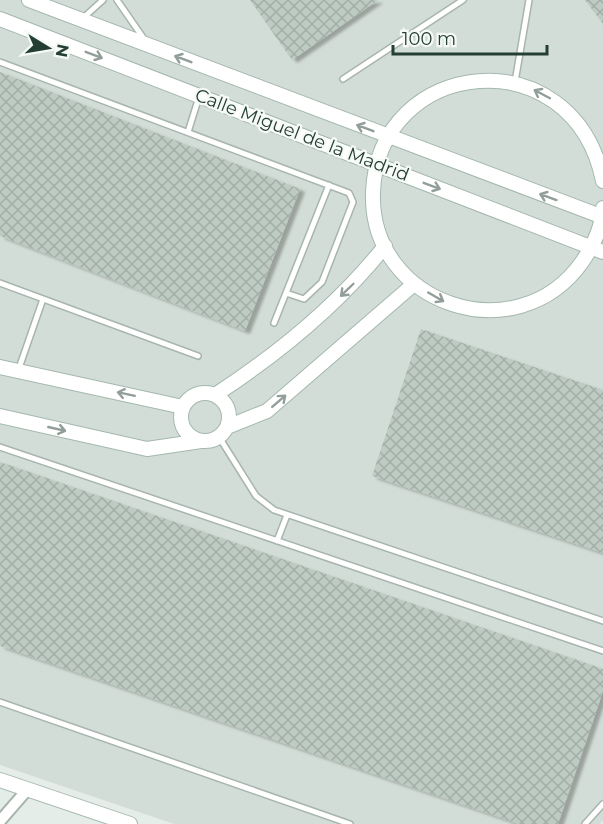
<svg xmlns="http://www.w3.org/2000/svg" width="603" height="824" font-family="Montserrat,sans-serif">
	<style>
		.built { fill: #d3ddd7 }
		.building { fill: url(#building-cross-hatch); filter: url(#shadow) }
		.lines { fill: none; stroke-linecap: round; stroke-linejoin: round }
		.lane-casing { stroke: #a8b5ae; stroke-width: 8 }
		.street-casing { stroke: #a8b5ae; stroke-width: 14 }
		.secondary-casing { stroke: #a4b8ae; stroke-width: 16 }
		.lane { stroke: #fff; stroke-width: 5 }
		.street { stroke: #fff; stroke-width: 10 }
		.secondary { stroke: #fff; stroke-width: 14 }
		.oneway { stroke: #929e99 }
		.labels { text-anchor: middle; dominant-baseline: central; stroke-width: 4.5; stroke-linejoin: round; paint-order: stroke }
		.street-label { font-size: 18px; fill: #253e33; stroke: #f5faf7 }
	</style>
	<defs>
		<pattern id="building-cross-hatch" width="8" height="8" patternUnits="userSpaceOnUse" patternTransform="scale(1.5)"><rect width="8" height="8" fill="#bdcbc3"/><path d="M0 0l8 8M0 8l8-8" fill="none" stroke="#a2afa8"/></pattern>
		<filter id="shadow"><feDropShadow dx="5" dy="3" stdDeviation="1.5" flood-color="#0004"/></filter>
	</defs>
	<rect width="100%" height="100%" fill="#e5ede8"/>
	<path class="built" d="M 0,0 L 603,0 L 603,820 L 600,824 L 174,824 L 0,765 Z"/>
	<path class="building" d="M 250,0 L 378,0 L 292,60 Z
		M 585,0 L 603,0 L 603,24 Z
		M 0,72 L 300,189 L 245,331 L 0,236 Z
		M 421,329 L 603,390 L 603,553 L 372,476 Z
		M 0,462 L 603,669 L 603,691 L 558,824 L 519,824 L 0,646 Z"/>
	<g class="lines">
		<g class="lane-casing">
			<path id="lane" d="M 117,0 L 144,39
				M 82,19 L 103,0
				M 0,62 L 349,193 L 353,202 L 322,282 L 304,299 L 286,293
				M 343,79 L 463,0
				M 515,82 L 529,0
				M 188,132 L 199,97
				M 0,283 L 198,356
				M 274,323 L 329,185
				M 18,371 L 43,299
				M 219,437 L 256,496 L 274,510 L 603,621
				M 0,447 L 603,651
				M 277,541 L 287,515
				M 0,702 L 350,824
				M 585,824 L 603,804"/>
		</g>
		<g class="street-casing">
			<path id="street" d="M 0,821 L 27,790"/>
		</g>
		<g class="secondary-casing">
			<path id="secondary" d="M 29,0 L 603,217
				M 0,19 L 603,252
				M 603,181 C 573,35 378,57 373,192 C 369,305 517,354 582,262 C 593,246 602,229 603,208
				M 0,367 L 183,407
				M181 417a24 24 0 1 1 48 0a24 24 0 1 1-48 0Z
				M 215,395 C 278,354 338,305 385,246
				M 0,416 L 147,449 L 201,441
				M 227,427 L 267,411 L 414,284
				M 0,780 L 130,824"/>
		</g>
		<use href="#lane" class="lane"/>
		<use href="#street" class="street"/>
		<use href="#secondary" class="secondary"/>
	</g>
	<defs><path id="oneway-shaft" d="M-6 0H5M1.5-3L5.5 0L1.5 3" fill="none" stroke-width="1.6" stroke-linecap="round" stroke-linejoin="round" transform="scale(1.5)"/></defs>
	<g class="oneway">
		<use href="#oneway-shaft" transform="translate(94 55) rotate(21)"/>
		<use href="#oneway-shaft" transform="translate(183 59) rotate(-159)"/>
		<use href="#oneway-shaft" transform="translate(542 94) rotate(-152)"/>
		<use href="#oneway-shaft" transform="translate(365 128) rotate(-159)"/>
		<use href="#oneway-shaft" transform="translate(432 186) rotate(21)"/>
		<use href="#oneway-shaft" transform="translate(548 197) rotate(-160)"/>
		<use href="#oneway-shaft" transform="translate(347 290) rotate(136)"/>
		<use href="#oneway-shaft" transform="translate(436 297) rotate(30)"/>
		<use href="#oneway-shaft" transform="translate(126 394) rotate(-168)"/>
		<use href="#oneway-shaft" transform="translate(279 401) rotate(-41)"/>
		<use href="#oneway-shaft" transform="translate(57 429) rotate(13)"/>
	</g>
	<g class="labels">
		<g class="street-label">
			<text transform="translate(302 135) rotate(21)">Calle Miguel de la Madrid</text>
		</g>
	</g>
	<g transform="translate(48 48) rotate(101)" stroke="#f5faf7" stroke-width="4.5" paint-order="stroke">
	<path d="M0-4.5L10 22L0 15L-10 22Z" fill="#253e33"/>
	<text y="-9" font-size="16" font-weight="bold" text-anchor="middle" fill="#253e33">N</text>
	</g>
	<path d="M393 45v9h154v-9" fill="none" stroke="#253e33" stroke-width="3"/>
	<text x="402" y="45" font-size="18" fill="#253e33" stroke="#f5faf7" stroke-width="4.5" paint-order="stroke">100 m</text>
</svg>
